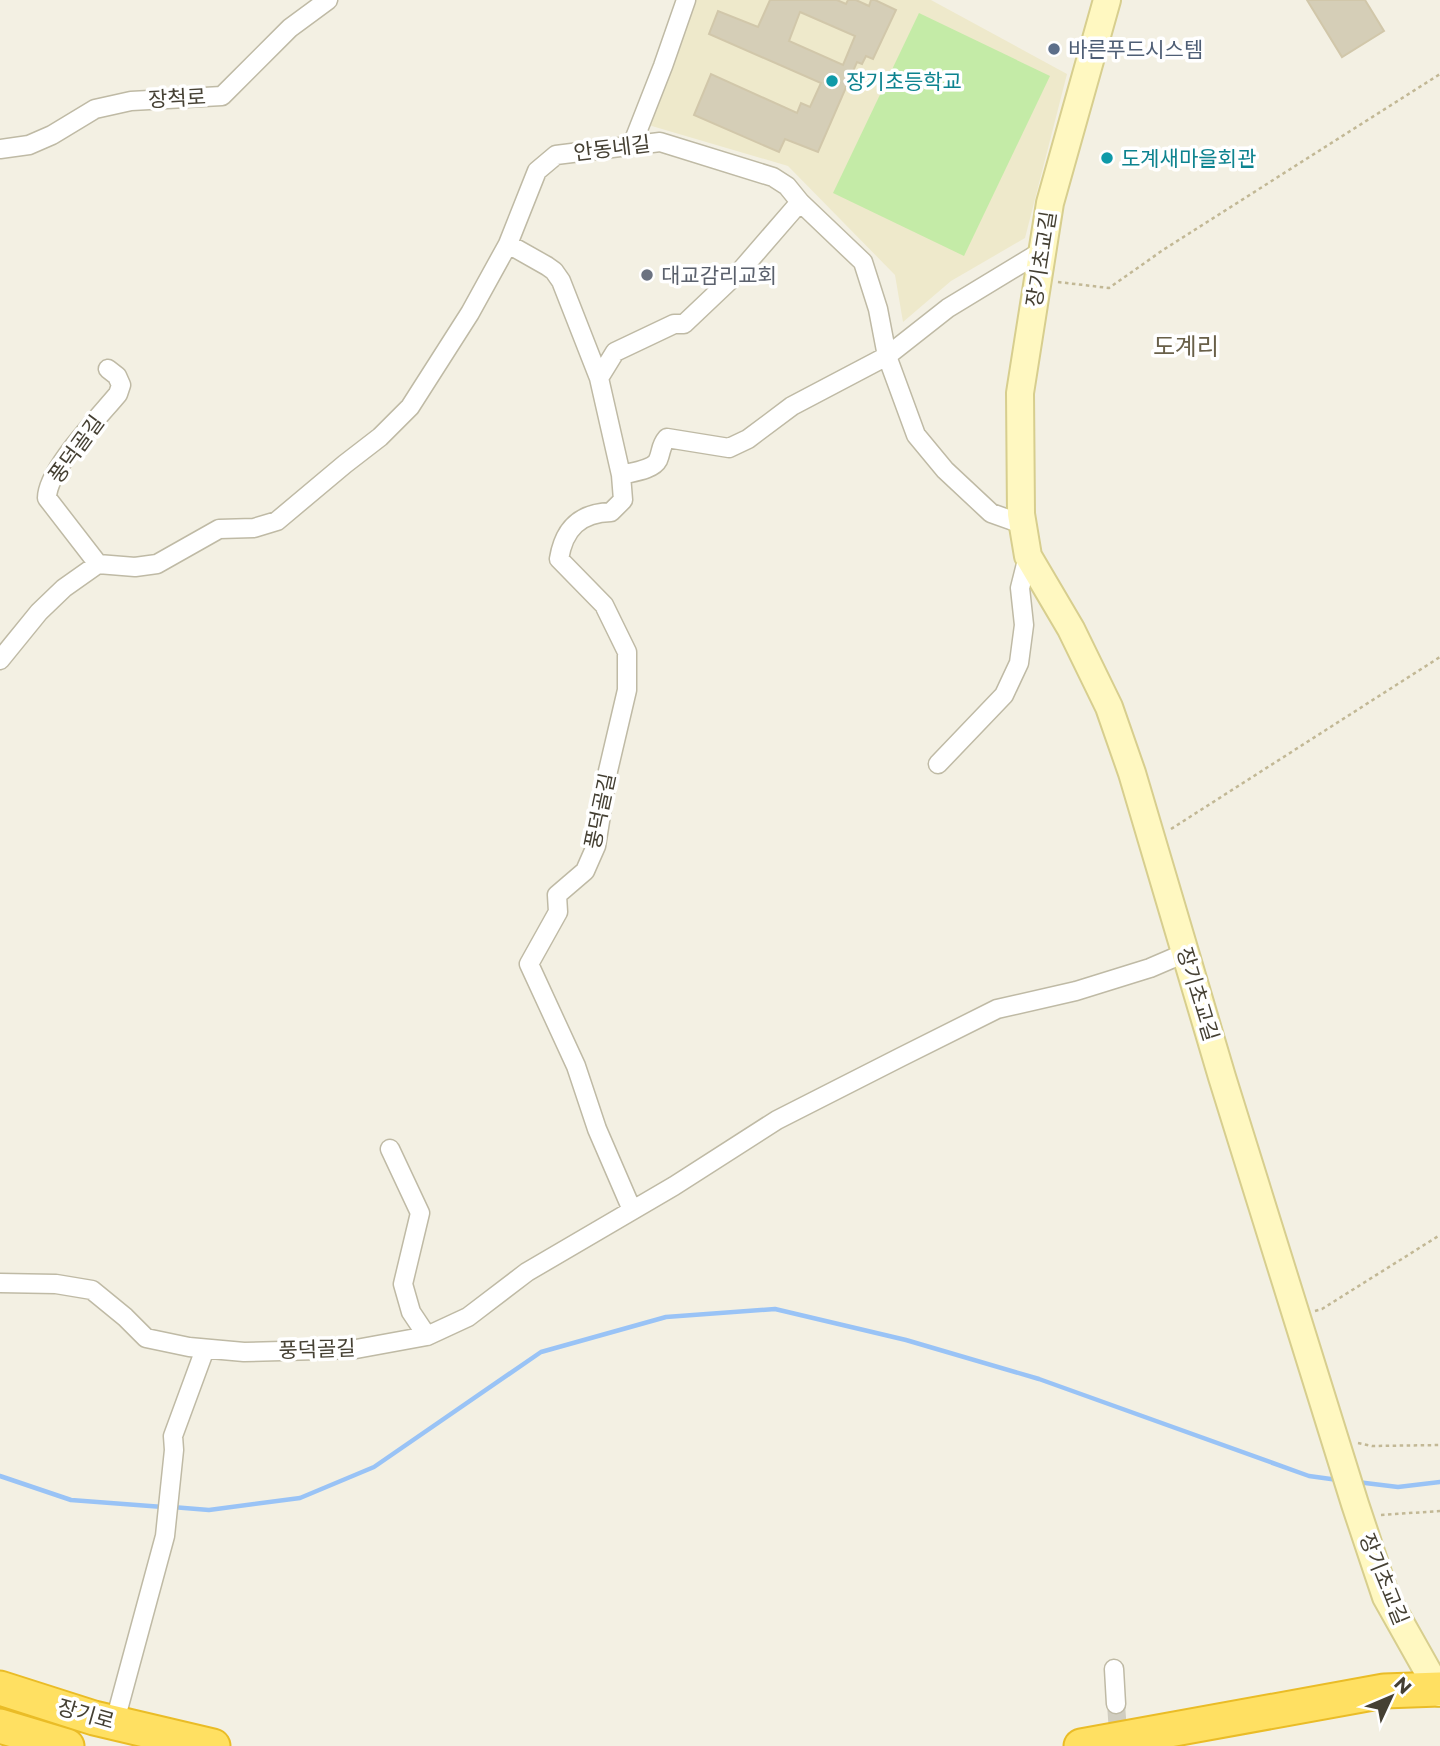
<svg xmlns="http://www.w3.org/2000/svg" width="1440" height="1746" font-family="Montserrat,'Noto Sans KR',sans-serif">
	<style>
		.education { fill: #eee9cb }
		.green { fill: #c4eba7 }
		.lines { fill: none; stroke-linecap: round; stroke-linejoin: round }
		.stream { stroke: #99c3f6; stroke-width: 4.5 }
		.building { fill: #d5ceb7; stroke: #d1c7aa; stroke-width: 2; fill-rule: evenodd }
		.street-tunnel { stroke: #d0cdc0; stroke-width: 18; stroke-dasharray: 18 9; stroke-linecap: butt }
		.street-casing { stroke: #bfbaa5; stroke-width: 21 }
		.secondary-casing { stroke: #d7ce8e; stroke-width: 30 }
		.highway-casing { stroke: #eabc26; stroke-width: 37 }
		.path { stroke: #c2b895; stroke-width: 2.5; stroke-dasharray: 3.5 3.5; stroke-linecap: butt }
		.street { stroke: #fff; stroke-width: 18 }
		.secondary { stroke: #fff8c1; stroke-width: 26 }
		.highway { stroke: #ffe062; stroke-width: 33 }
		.service-dot { fill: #5c6f8a; stroke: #fff; stroke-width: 2.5 }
		.culture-dot { fill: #0f9aa8; stroke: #fff; stroke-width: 2.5 }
		.worship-dot { fill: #6b7280; stroke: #fff; stroke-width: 2.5 }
		.labels { text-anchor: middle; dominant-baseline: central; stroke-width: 7; stroke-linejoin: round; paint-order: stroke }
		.service-label { font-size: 21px; fill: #4e5e75; stroke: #fff; text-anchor: start }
		.culture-label { font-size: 21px; fill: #0d838f; stroke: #fff; text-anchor: start }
		.street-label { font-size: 21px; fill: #454033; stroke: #fff }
		.worship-label { font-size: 21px; fill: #5b616d; stroke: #fff; text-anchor: start }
		.quarter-label { font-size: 24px; fill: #696049; stroke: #fff }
	</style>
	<rect width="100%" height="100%" fill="#f3f0e3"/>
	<path class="education" d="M 692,0 L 931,0 L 1067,74 L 1025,238 L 951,281 L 903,322 L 895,275 L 788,166 L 645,124 Z"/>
	<path class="green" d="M 919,13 L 1050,76 L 964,256 L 833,193 Z"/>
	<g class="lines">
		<path class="stream" d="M 0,1476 L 71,1500 L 163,1507
			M 1357,1482 L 1398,1487 L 1440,1482
			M 172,1507 L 209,1510 L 300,1498 L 374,1467 L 541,1352 L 666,1317 L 775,1309 L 906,1340 L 1039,1379 L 1309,1476 L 1338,1480"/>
	</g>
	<path class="building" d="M 770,0 L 837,0 L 846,4 L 848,0 L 856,0 L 869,6 L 871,0 L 875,0 L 896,10 L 873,59 L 866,56 L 862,64 L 857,62 L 818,152 L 785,139 L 779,152 L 694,115 L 711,74 L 797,113 L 801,103 L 810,107 L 821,83 L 709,34 L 718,11 L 758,27 ZM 800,12 L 855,36 L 843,65 L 789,41 Z
		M 1307,0 L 1365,0 L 1384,31 L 1342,57 Z"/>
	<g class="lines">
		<path class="street-tunnel" d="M 1116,1704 L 1119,1746"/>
		<g class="street-casing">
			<path id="street" d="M 632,145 L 663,66 L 686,0
				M 0,149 L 29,145 L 52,135 L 95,109 L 131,101 L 222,96 L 290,28 L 328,0
				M 800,202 L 742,269 L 684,324 L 674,324 L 615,352 L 599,378 L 561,281 L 554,271 L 547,266 L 508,244 L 537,171 L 556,155 L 660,142 L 773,177 L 787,186 L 800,202 L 863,262 L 878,309 L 887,356 L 948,308 L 1042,251
				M 108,369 L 117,376 L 121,385 L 118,394 C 99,417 47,470 47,498 L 98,564 L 135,567 L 157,564 L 219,529 L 254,528 L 277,521 L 345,464 L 380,437 L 410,407 L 470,313 L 508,244
				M 599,378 L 621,475 C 632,472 653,470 658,460 C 662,451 660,446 667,438 L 729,448 L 748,439 L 792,406 L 887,356 L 916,435 L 945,470 L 991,513 L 1022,524
				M 621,475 L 623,500 L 611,512 C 580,513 564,528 559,559 L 604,605 L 627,652 L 627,690 L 608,771 L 596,846 L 585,871 L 557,895 L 558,912 L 529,964 L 576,1066 L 597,1129 L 632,1210
				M 0,660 L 39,612 L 64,588 L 98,564
				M 938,764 L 1004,695 L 1019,663 L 1024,625 L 1020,588 L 1028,556
				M 390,1149 L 420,1213 L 403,1284 L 411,1312 L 427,1336
				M 0,1283 L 56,1284 L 92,1290 L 125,1317 L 146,1338 L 189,1347 L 244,1352 L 356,1349 L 427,1336 L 468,1317 L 527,1272 L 674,1186 L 777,1120 L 901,1057 L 997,1009 L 1076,991 L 1150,968 L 1185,953
				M 1114,1669 L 1116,1704
				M 119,1706 L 165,1536 L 174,1450 L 173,1436 L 205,1349"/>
		</g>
		<g class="secondary-casing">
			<path id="secondary" d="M 1107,0 L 1050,203 L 1020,393 L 1021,514 L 1028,556 L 1071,629 L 1109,707 L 1132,773 L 1222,1077 L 1355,1504 L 1386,1597 L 1440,1693"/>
		</g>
		<g class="highway-casing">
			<path id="highway" d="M 0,1688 L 94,1718 L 213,1746
				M 0,1726 L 67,1746
				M 1081,1746 L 1384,1691 L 1440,1689"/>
		</g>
		<path class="path" d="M 1058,282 L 1109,288 L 1163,250 L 1440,74
			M 1171,829 L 1440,657
			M 1315,1311 L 1322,1309 L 1440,1235
			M 1358,1443 L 1372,1446 L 1440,1445
			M 1381,1515 L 1440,1511"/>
		<use href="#street" class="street"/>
		<use href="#secondary" class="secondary"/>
		<use href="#highway" class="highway"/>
	</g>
	<circle class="service-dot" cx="1054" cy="49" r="7"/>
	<g class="culture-dot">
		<circle cx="832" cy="81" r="7"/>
		<circle cx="1107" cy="158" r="7"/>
	</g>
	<circle class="worship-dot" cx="647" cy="275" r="7"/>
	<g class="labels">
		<g class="service-label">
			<text x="1068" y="49">바른푸드시스템</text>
		</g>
		<g class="culture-label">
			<text x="846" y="81">장기초등학교</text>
			<text x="1121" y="158">도계새마을회관</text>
		</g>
		<g class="street-label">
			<text transform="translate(177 98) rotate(-3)">장척로</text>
			<text transform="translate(612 148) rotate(-7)">안동네길</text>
			<text transform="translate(1041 259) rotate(-81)">장기초교길</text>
			<text transform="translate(76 449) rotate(-54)">풍덕골길</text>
			<text transform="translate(600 811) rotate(-78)">풍덕골길</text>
			<text transform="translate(1198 994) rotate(73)">장기초교길</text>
			<text transform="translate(317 1349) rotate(-2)">풍덕골길</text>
			<text transform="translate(1384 1579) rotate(68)">장기초교길</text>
			<text transform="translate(86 1714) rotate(16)">장기로</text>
		</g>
		<g class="worship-label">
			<text x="661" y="275">대교감리교회</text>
		</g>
		<g class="quarter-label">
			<text x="1186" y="346">도계리</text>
		</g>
	</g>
	<g transform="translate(1391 1697) rotate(46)" stroke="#ffffff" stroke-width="5" paint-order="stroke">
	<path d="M0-5L12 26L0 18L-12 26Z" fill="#454033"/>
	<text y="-10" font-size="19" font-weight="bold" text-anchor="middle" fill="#454033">N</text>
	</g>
</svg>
